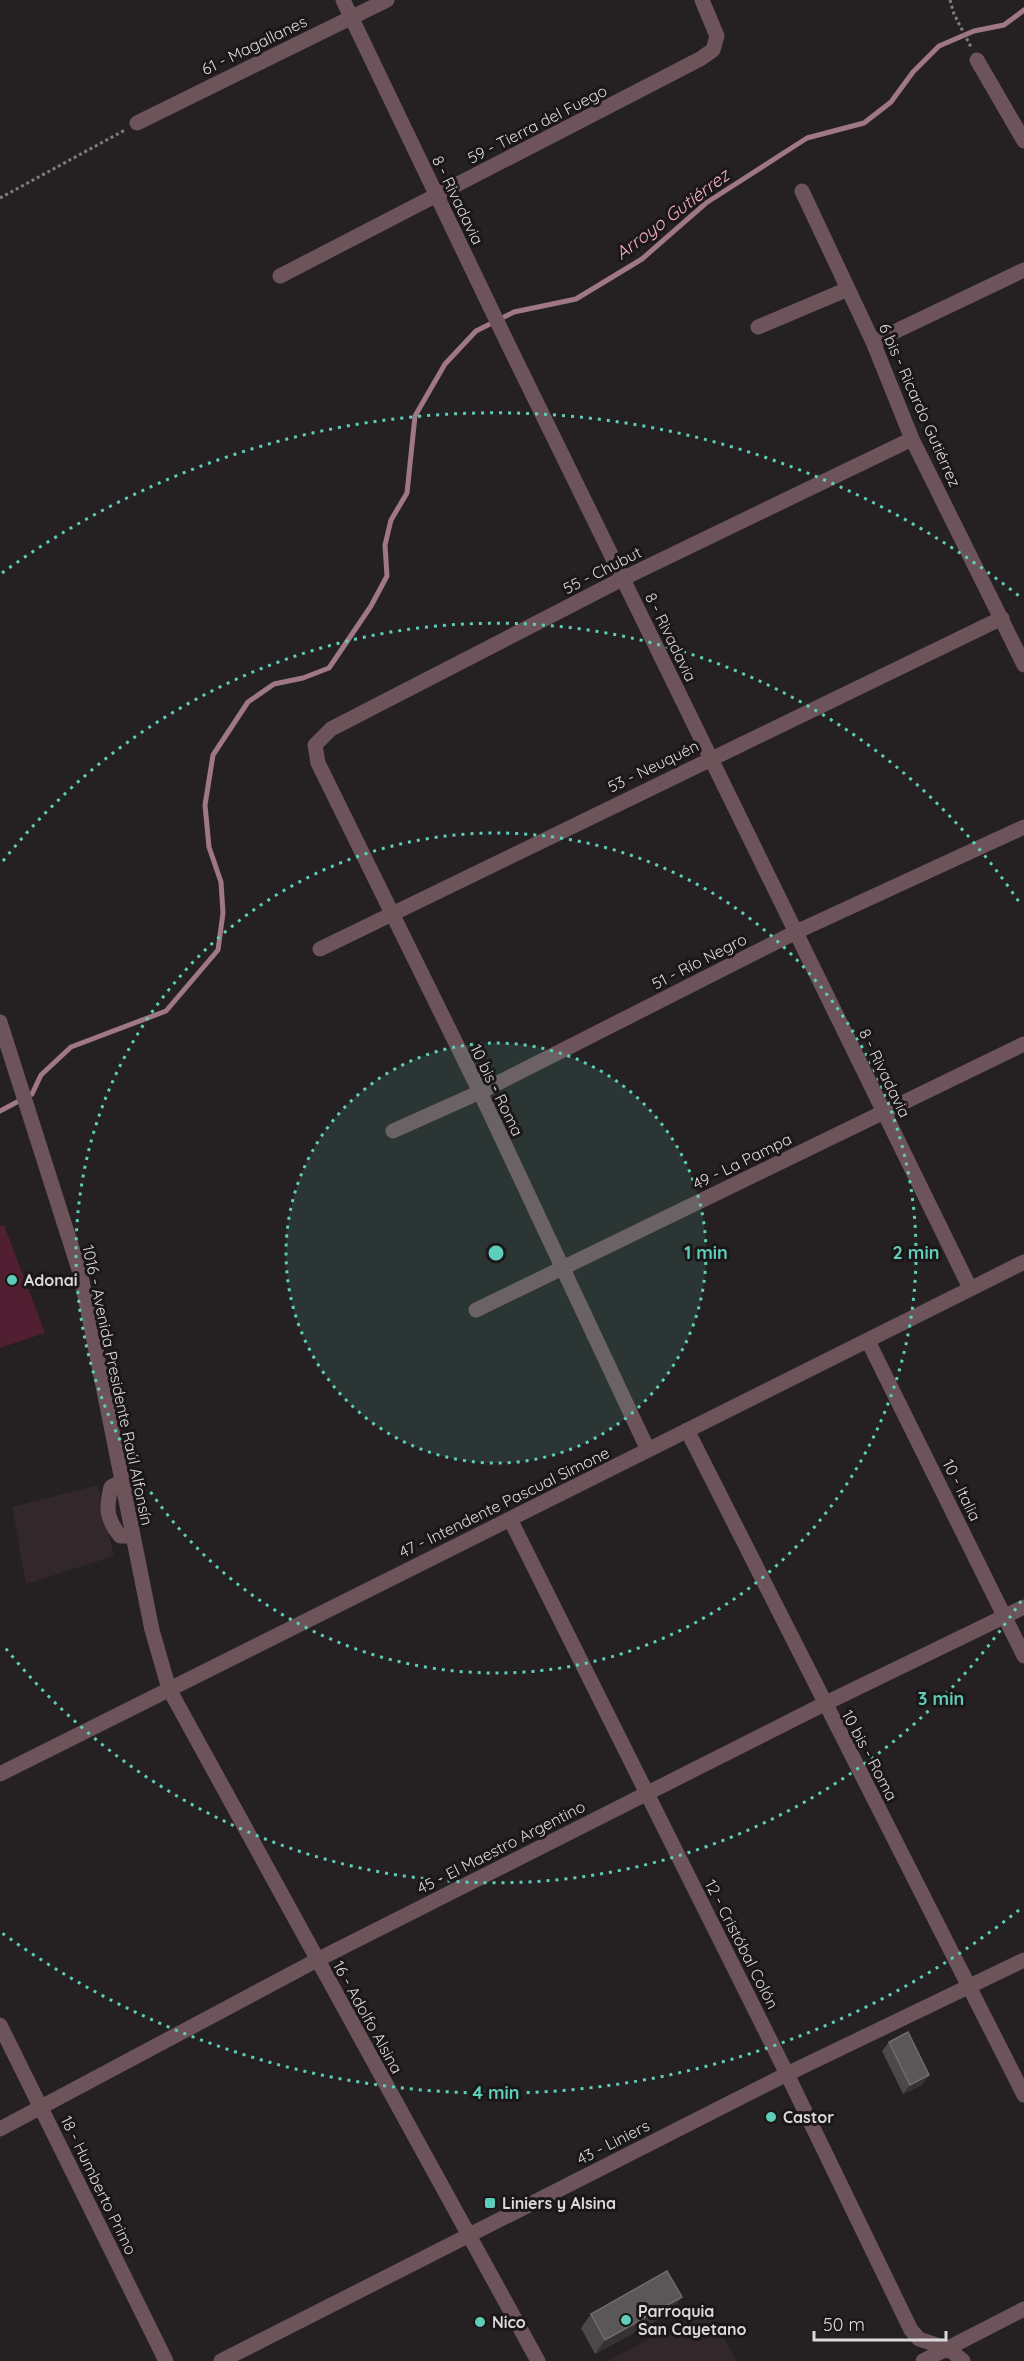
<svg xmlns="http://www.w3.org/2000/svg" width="1024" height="2361" font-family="Quicksand,sans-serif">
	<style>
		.built { fill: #32282b }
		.green { fill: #501f31 }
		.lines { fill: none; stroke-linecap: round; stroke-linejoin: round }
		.stream { stroke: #a07885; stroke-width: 5 }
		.path { stroke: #817d7e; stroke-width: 3; stroke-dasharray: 3 3; stroke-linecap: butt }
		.minor { stroke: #6d545b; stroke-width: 15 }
		.wall { fill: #4c4749 }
		.shaded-wall { fill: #363132 }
		.building { fill: #5b5759; stroke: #706b6d; stroke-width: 1.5 }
		.ring { fill: none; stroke: #5dceb9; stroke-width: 3; stroke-dasharray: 3 6 }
		.poi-dot { fill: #5dceb9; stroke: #1b1718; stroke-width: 2 }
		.labels { text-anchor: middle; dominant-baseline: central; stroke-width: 6; stroke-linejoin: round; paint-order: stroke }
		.street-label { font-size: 16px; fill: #dcd9da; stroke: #1b1718 }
		.poi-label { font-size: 16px; font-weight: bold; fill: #dcd9da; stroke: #1b1718; text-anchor: start }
		.water-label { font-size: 18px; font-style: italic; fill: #f8b0c6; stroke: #1b1718 }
		.centre { fill: #5dceb9; stroke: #1b1718; stroke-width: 3 }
		.ring-label { font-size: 18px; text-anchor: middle; font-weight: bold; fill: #5dceb9; stroke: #1b1718; stroke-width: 6; stroke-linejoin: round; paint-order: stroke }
	</style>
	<rect width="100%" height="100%" fill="#252021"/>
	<path class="built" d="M 98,1485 L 114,1556 L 26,1584 L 12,1507 Z
		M 708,2307 L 736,2361 L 608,2361 Z"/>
	<path class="green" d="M 4,1225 L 45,1333 L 0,1348 L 0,1226 Z"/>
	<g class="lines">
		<path class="stream" d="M 0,1111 L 32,1094 L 41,1075 L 71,1047 L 166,1011 L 218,950 L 223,913 L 221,882 L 209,847 L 205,805 L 213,755 L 248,702 L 274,684 L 303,678 L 329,668 L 371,606 L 387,576 L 385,545 L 391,520 L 407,493 L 415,416 L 445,364 L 476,331 L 514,312 L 576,299 L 642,259 L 706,203 L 807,138 L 864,123 L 891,102 L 913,72 L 939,46 L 974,31 L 1004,25 L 1024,10"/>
		<path class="path" d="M 950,0 L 954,14 L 971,47
			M 0,198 L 125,130"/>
		<path class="minor" d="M 343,0 L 506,340 L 970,1288
			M 977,60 L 1024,141
			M 137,123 L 387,0
			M 802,191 L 873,342 L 912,439 L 1024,665
			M 280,276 L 700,59 L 713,50 L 717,36 L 702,0
			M 758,327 L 848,289
			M 873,342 L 1024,270
			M 320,949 L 1002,618
			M 0,1022 L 81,1276 L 152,1630 L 169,1689 L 538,2361
			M 393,1131 L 480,1092 L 796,932 L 1024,827
			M 476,1310 L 1024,1044
			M 868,1341 L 1024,1656
			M 687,1430 L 1024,2095
			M 648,1450 L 480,1092 L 318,763 L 315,745 L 331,729 L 622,579 L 912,439
			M 121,1482 L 111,1487 C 106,1508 106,1518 120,1536 L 132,1536
			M 510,1519 L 787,2074 L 911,2330 L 919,2339 L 949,2349 L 963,2361
			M 0,1774 L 1024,1262
			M 0,2025 L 166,2361
			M 0,2129 L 317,1960 L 824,1704 L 1024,1607
			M 221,2361 L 787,2074 L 1024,1960
			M 923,2361 L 1024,2309"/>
	</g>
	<path class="wall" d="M 889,2042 L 929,2075 L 922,2085 L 903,2094 L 882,2051 Z
		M 672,2312 L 595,2354 L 581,2328 L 591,2314 Z"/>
	<path class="shaded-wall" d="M 929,2075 L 922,2085 L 903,2094 L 910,2085 Z
		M 682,2297 L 672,2312 L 595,2354 L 605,2340 Z"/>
	<path class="building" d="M 908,2032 L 929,2075 L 910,2085 L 889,2042 Z
		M 667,2271 L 682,2297 L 605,2340 L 591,2314 Z"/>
	<circle cx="496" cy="1253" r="210" fill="#5dceb9" fill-opacity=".12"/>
	<g class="ring">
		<circle cx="496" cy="1253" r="210"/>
		<circle cx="496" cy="1253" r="420"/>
		<path d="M1021 1601A630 630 0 0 1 3 1645M3 861A630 630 0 0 1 1021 905"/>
		<path d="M1019 1910A840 840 0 0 1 2 1933M2 573A840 840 0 0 1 1019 596"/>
	</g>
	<g class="poi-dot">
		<circle cx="12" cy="1280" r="6"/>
		<circle cx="771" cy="2117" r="6"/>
		<rect x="484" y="2197" width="12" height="12" rx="3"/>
		<circle cx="626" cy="2320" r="6"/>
		<circle cx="480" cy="2322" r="6"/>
	</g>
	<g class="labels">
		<g class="street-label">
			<text transform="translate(254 45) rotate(-26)">61 - Magallanes</text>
			<text transform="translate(537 124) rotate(-27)">59 - Tierra del Fuego</text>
			<text transform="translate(458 200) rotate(64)">8 - Rivadavia</text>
			<text transform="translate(920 405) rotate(66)">6 bis - Ricardo Gutiérrez</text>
			<text transform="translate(602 570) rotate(-27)">55 - Chubut</text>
			<text transform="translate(671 637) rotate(64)">8 - Rivadavia</text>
			<text transform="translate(653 766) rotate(-26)">53 - Neuquén</text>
			<text transform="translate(699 961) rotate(-27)">51 - Río Negro</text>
			<text transform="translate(885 1073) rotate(64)">8 - Rivadavia</text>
			<text transform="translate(497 1090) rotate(64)">10 bis - Roma</text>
			<text transform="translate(742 1161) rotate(-26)">49 - La Pampa</text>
			<text transform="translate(118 1385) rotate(78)">1016 - Avenida Presidente Raúl Alfonsín</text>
			<text transform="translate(962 1490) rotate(64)">10 - Italia</text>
			<text transform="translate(504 1502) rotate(-26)">47 - Intendente Pascual Simone</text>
			<text transform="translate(870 1755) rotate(62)">10 bis - Roma</text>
			<text transform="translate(501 1847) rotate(-27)">45 - El Maestro Argentino</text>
			<text transform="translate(742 1944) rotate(63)">12 - Cristóbal Colón</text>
			<text transform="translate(368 2017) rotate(61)">16 - Adolfo Alsina</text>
			<text transform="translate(613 2142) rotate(-27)">43 - Liniers</text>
			<text transform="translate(99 2185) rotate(64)">18 - Humberto Primo</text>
		</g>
		<g class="poi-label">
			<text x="24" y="1280">Adonai</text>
			<text x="783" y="2117">Castor</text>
			<text x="502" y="2203">Liniers y Alsina</text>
			<text x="638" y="2311">Parroquia<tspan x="638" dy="18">San Cayetano</tspan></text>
			<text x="492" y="2322">Nico</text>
		</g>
		<g class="water-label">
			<text transform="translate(672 214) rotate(-37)">Arroyo Gutiérrez</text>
		</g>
	</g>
	<circle cx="496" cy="1253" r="9" class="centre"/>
	<g class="ring-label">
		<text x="706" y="1259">1 min</text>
		<text x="916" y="1259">2 min</text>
		<text x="941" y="1705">3 min</text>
		<text x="496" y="2099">4 min</text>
	</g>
	<path d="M814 2331v9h132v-9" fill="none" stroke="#dcd9da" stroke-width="3"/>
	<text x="823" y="2331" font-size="18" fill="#dcd9da" stroke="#1b1718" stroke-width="4.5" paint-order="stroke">50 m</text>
</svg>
